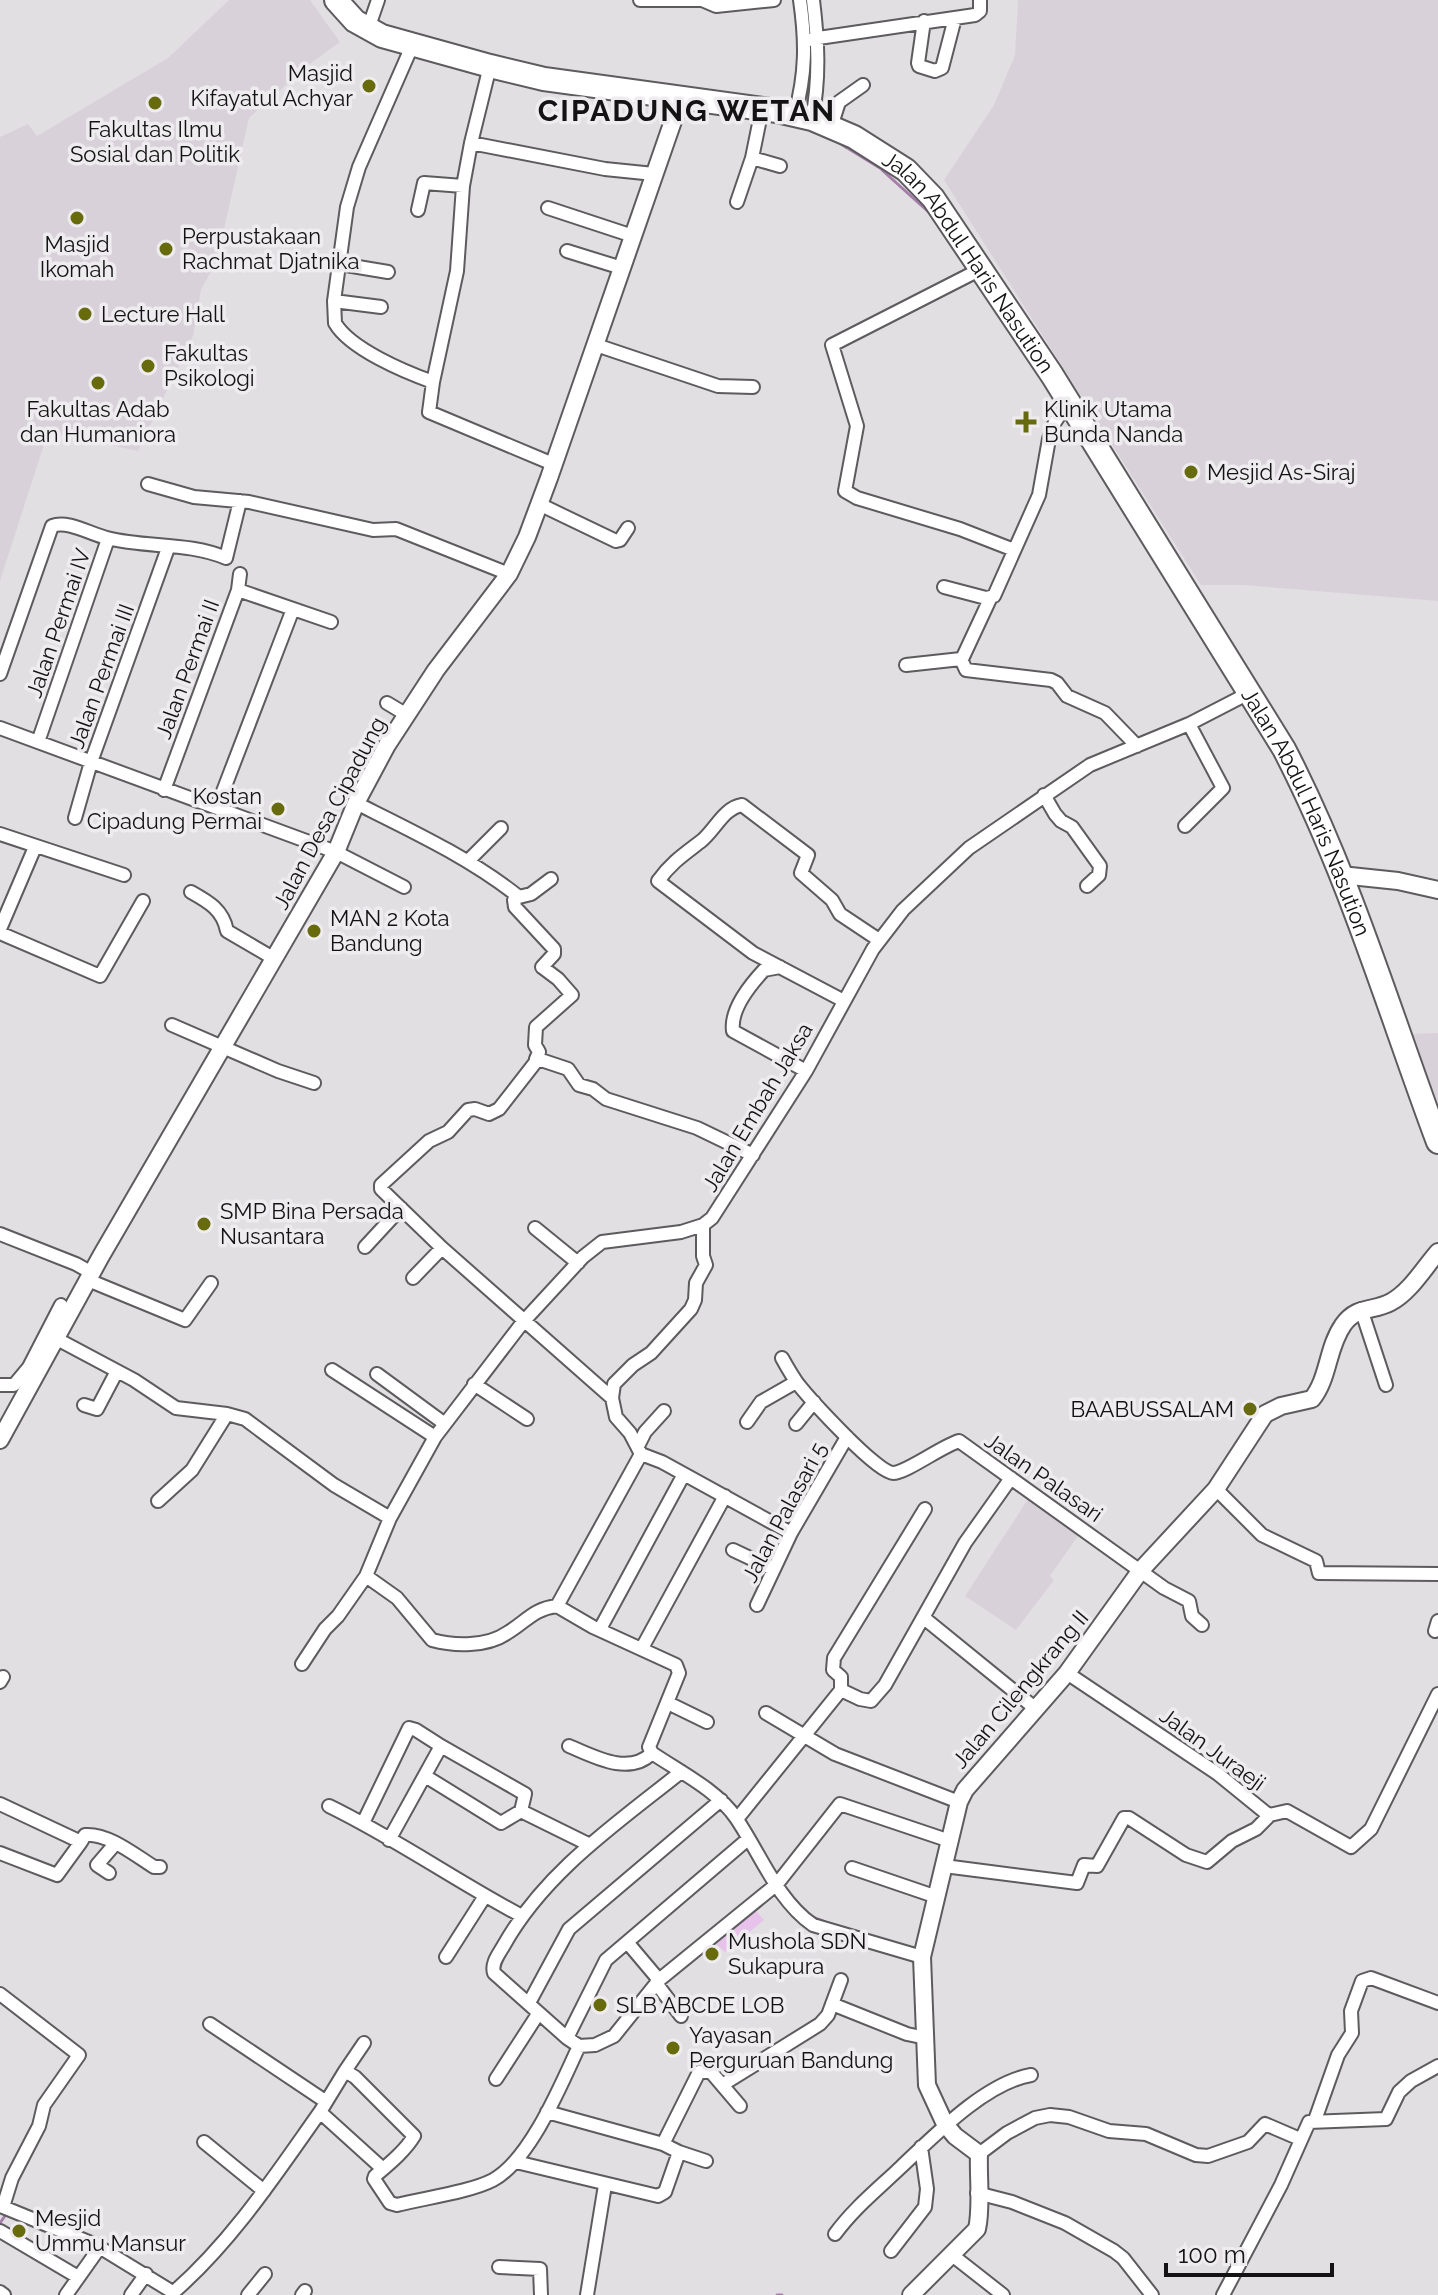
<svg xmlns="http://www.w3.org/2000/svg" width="1438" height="2295" font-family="Raleway,sans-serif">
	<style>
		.built { fill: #d9d1da }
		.green { fill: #e7c3eb }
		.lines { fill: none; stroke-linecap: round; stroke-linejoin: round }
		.stream { stroke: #a57eaa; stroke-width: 3 }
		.street-casing { stroke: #5d5b5e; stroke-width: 16 }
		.secondary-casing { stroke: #5d5b5e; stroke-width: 20 }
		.highway-casing { stroke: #5d5b5e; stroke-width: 26 }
		.street { stroke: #fff; stroke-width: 12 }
		.secondary { stroke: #fff; stroke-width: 16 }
		.highway { stroke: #fff; stroke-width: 22 }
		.poi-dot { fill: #676b0d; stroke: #efecf0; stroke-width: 3 }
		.labels { text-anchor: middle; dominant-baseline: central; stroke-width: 7; stroke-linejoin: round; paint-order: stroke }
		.poi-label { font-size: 22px; fill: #141314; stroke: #efecf0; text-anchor: start }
		.street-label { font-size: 22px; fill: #141314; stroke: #efecf0 }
		.district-label { font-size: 30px; font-weight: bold; letter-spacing: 2px; fill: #141314; stroke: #efecf0 }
	</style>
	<rect width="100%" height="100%" fill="#e2dfe3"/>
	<path class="built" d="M 229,0 L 310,0 L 340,42 L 307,66 L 249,118 L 217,260 L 201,290 L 193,336 L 138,451 L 48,432 L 0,581 L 0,137 L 28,124 L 37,136 L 168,58 Z
		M 1018,0 L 1438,0 L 1438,601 L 1244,585 L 1201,585 L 944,180 L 994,105 L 1015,55 Z
		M 1438,1033 L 1438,1102 L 1409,1034 Z
		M 1030,1496 L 1080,1533 L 1050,1576 L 1054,1580 L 1016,1630 L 965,1596 Z"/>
	<path class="green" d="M 754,1909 L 764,1920 L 725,1952 L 714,1942 Z"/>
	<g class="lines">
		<path class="stream" d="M 837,141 L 847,148
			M 849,149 L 880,168
			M 882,170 L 932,215
			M 810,1916 L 825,1922
			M 0,2223 L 7,2213
			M 777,2295 L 782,2295"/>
		<g class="street-casing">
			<path id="street" d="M 640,0 L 702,0 L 716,6 L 774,0
				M 924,21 L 918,63 L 919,66 L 935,71 L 942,68 L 955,18
				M 368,29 L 378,0
				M 805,40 L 975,15 L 980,11 L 980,0
				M 412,46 L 359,167 L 347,207 L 334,301 L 335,323 C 350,349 405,372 433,382 L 429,412 L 553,464
				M 795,114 C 806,73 806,42 800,0
				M 812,119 C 820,78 818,41 813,0
				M 831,127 L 839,102 L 863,85
				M 471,143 L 605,169 L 654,174
				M 752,158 L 780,166
				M 737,202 L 752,158 L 762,109
				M 548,208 L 633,236
				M 418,210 L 424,183 L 463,186
				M 567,251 L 622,268
				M 340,264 L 388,272
				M 981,269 L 832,345 L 857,426 L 845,491 L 857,498 L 960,529 L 1014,550
				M 334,301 L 381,307
				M 596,345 L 718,386 L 753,387
				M 433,382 L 457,271 L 463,186 L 471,143 L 490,66
				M 148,484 L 194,497 L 249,502 L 373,530 L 396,529 L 509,574
				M 539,504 L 616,541 L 620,540 L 628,528
				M 944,587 L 986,598 L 994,596 L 1039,495 L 1049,439 L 1055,422 L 1068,402
				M 238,590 L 331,622
				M 962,659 L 990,599
				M 906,665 L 961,659 L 966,670 L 1051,680 L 1057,683 L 1067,696 L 1105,713 L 1137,746
				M 0,674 L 52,526 C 68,520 90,534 107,538 C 146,548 189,542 226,558 L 240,501
				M 387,703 L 407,715
				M 0,728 L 336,852 L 404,887
				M 38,742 L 108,539
				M 164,790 L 238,590 L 240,574
				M 1044,795 L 1055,814 L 1061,821 L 1072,827 L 1100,866 L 1099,875 L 1087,886
				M 356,803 C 412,831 470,858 519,897 L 531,894 L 551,879
				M 217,807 L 293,609
				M 75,818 L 91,762 L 168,548
				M 1185,826 L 1223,788 L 1189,724
				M 0,834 L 124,875
				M 468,861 L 501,828
				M 191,892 C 209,902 223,910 227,931 L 273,958
				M 517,895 L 514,900 L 515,907 L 554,949 L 554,954 L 542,967 L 558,979 L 572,995 L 536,1027 L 535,1045 L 539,1052 L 536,1059
				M 0,929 L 35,847
				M 0,933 L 100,976 L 143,901
				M 780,967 L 764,970 C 750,985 730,1010 733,1031 L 806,1071
				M 844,1001 L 753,953 L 658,881 C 671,863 683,855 700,842 C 714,832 723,808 742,805 L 808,855 L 801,873 L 832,900 L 840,914 L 879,940
				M 172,1025 L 278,1071 L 314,1083
				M 703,1225 L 703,1256 L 706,1265 L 696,1283 L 695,1300 L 691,1309 L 651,1353 L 633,1365 L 614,1384 L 612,1398 L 616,1417 L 630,1433 L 641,1454 L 662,1462 L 791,1533
				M 535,1228 L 578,1263
				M 0,1234 L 76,1264 L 92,1273
				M 365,1247 L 401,1208
				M 413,1278 L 442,1248
				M 88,1280 L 185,1320 L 211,1283
				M 1361,1309 L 1386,1385
				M 57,1339 L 134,1380 L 176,1408 L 227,1414 L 245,1419 L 334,1485 L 390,1518
				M 782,1358 C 787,1367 792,1376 798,1384 C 810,1399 877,1473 893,1473 C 906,1473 942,1446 959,1441 L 1164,1588 L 1189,1601 L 1192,1616 L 1202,1625
				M 332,1370 L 435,1437
				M 377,1374 L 445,1424
				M 474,1384 L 527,1419
				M 0,1385 L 14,1385 L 29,1367 L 61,1305
				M 612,1398 L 442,1248 L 381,1189 L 381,1185 L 429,1141 L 448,1132 L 468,1110 L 475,1109 L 489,1114 L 499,1109 L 538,1059 L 568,1069 L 579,1085 L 593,1089 L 606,1099 L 697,1128 L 753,1155
				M 84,1405 L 97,1409 L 117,1371
				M 747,1422 L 761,1402 L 796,1382
				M 796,1424 L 814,1402
				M 638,1446 L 645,1432 L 664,1411
				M 1216,1489 L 1262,1535 L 1316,1561 L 1319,1573 L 1438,1574
				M 158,1501 L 192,1470 L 227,1414
				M 733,1550 L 773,1569
				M 366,1576 L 397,1598 L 432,1640 C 454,1646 487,1647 507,1633 C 527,1621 533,1609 557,1606 L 593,1627 L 676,1665 L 679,1673 L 649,1747 L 652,1753 C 680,1772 717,1790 736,1818 C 760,1853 777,1900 813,1925 L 922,1957
				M 757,1605 L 791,1533 L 847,1437
				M 557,1606 L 641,1454
				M 924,1618 L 1036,1709
				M 600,1629 L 684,1474
				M 1435,1631 L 1438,1621
				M 642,1648 L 725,1496
				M 302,1664 L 325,1629 L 338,1616 L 366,1576 L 390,1518 L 435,1437 L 523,1322 L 583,1257 L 602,1242 L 681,1232 L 703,1225 L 712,1218 L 806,1071 L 873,949 L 903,910 L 969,848 L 1090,765 L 1189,724 L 1251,692
				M 1067,1673 L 1218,1774 L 1266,1813 L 1270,1815 L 1287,1811 L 1351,1847 L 1371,1829 L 1438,1694
				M 0,1682 L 3,1677
				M 841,1690 L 841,1677 L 833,1670 L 834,1658 L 925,1509
				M 668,1703 L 707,1722
				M 766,1713 L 835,1754 L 959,1802
				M 569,1746 C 595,1757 629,1776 652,1753
				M 425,1776 L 501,1823 L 521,1811 L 590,1845
				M 0,1804 L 81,1842 L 85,1835 C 108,1833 135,1855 154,1867 L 160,1867
				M 329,1806 C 395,1838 456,1881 520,1915
				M 737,1819 L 841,1690 L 860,1699 L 871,1701 L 885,1685 L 965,1543 L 1011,1478
				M 363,1823 L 409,1728 L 416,1730 L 441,1746
				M 389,1840 L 441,1746 L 525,1794 L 521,1811
				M 0,1853 L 57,1875 L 81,1842
				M 944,1866 L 1077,1883 L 1084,1865 L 1097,1866 L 1124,1818 L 1129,1818 L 1186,1855 L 1207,1862 L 1232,1841 L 1256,1829 L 1270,1815
				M 852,1868 L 937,1897
				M 109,1873 L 97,1865 L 115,1844
				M 627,1942 L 659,1980
				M 446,1957 L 485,1896
				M 656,1983 L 681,2016
				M 0,1994 L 79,2055 L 44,2105 L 39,2126 L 12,2178 L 3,2207 L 96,2245 L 171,2291 L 175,2291 C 233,2240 276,2174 320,2112
				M 529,2003 L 569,1929 L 721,1800
				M 832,2004 L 907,2034 L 926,2038
				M 210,2024 L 325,2101
				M 567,2038 L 494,1973 C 491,1963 499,1954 504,1945 C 545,1872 616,1824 681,1772
				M 579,2046 L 595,2045 L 614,2036 L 659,1980 L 777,1884 L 840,1804 L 950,1841
				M 345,2071 L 364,2043
				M 496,2079 L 538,2014
				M 722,2085 L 820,2024 L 828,2015 L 841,1980
				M 1315,2120 L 1338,2055 L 1352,2033 L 1351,2011 L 1362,1981 L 1371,1978 L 1438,2003
				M 204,2142 L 264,2191
				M 663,2144 L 699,2072 L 711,2072 L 740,2106
				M 679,2152 L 706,2161
				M 979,2154 L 1007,2133 L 1035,2118 L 1050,2115 L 1069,2117 L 1109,2131 L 1146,2134 L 1196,2155 L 1208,2156 L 1248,2142 L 1265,2124 L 1300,2139
				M 516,2162 L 658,2196 L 665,2192 L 679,2152 L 663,2144 L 547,2112
				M 383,2169 L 320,2112 L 345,2071 L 355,2077 L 414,2136 C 405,2151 389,2164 375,2176 L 374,2179 L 390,2203 L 397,2205 C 424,2198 470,2192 493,2180 C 530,2160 561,2085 579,2046 L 567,2038 L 606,1960 L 748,1839
				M 977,2193 L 1012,2202 L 1065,2223 L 1114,2251 L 1123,2258 L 1152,2295
				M 0,2231 L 78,2277
				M 835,2234 C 854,2208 878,2189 901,2167 C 934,2136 985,2083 1031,2075
				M 891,2251 L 925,2207 L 927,2189 L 921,2147
				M 952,2255 L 1003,2295
				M 499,2267 L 540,2269 L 541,2295
				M 0,2292 L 4,2295
				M 66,2295 L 100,2247
				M 131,2295 L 146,2274
				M 248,2295 L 265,2274
				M 302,2295 L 305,2291
				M 587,2295 L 605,2185
				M 1223,2295 L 1281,2185 L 1309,2122 L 1386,2119 L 1399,2092 L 1411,2081 L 1438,2066"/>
		</g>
		<g class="secondary-casing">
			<path id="secondary" d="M 1341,875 L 1398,881 L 1438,890
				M 0,1440 L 101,1256 L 336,852 L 356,803 L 387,745 L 436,670 L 509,574 L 527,537 L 549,478 L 681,98
				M 911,2295 L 977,2229 C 982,2208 978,2177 979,2154 L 955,2136 L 945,2124 L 927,2085 L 922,1957 L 959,1802 L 965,1790 L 1067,1673 L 1141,1570 L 1216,1489 L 1265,1414 L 1281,1406 L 1312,1399 C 1329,1378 1327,1348 1343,1325 C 1357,1305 1373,1312 1391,1302 C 1410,1292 1424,1268 1438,1252"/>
		</g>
		<g class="highway-casing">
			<g id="highway">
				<path id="s1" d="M 336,0 L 355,21 L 382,36 L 490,66 L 544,79 L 777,111 L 812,119 L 854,137 L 906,170 L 933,198 L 1052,375 L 1284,749 C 1349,874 1389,1011 1438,1142"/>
			</g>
		</g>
		<use href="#street" class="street"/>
		<use href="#secondary" class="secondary"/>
		<use href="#highway" class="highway"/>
	</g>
	<g class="poi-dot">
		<circle cx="369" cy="86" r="8"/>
		<circle cx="155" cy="103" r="8"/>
		<circle cx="77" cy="218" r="8"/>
		<circle cx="166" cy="249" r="8"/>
		<circle cx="85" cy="314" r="8"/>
		<circle cx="148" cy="366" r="8"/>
		<circle cx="98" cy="383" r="8"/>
		<path d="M1022 410h8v8h8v8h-8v8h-8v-8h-8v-8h8z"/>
		<circle cx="1191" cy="472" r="8"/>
		<circle cx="278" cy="809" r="8"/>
		<circle cx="314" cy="931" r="8"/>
		<circle cx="204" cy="1224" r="8"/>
		<circle cx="1250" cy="1409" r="8"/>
		<circle cx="712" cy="1954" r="8"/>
		<circle cx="600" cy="2005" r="8"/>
		<circle cx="673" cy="2048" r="8"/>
		<circle cx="19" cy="2231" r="8"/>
	</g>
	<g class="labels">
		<g class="poi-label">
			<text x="353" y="73" text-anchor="end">Masjid<tspan x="353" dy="25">Kifayatul Achyar</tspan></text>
			<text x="155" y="129" text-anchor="middle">Fakultas Ilmu<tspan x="155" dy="25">Sosial dan Politik</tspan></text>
			<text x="182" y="236">Perpustakaan<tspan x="182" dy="25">Rachmat Djatnika</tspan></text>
			<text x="77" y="244" text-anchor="middle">Masjid<tspan x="77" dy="25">Ikomah</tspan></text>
			<text x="101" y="314">Lecture Hall</text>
			<text x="164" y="353">Fakultas<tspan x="164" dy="25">Psikologi</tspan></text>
			<text x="98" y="409" text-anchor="middle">Fakultas Adab<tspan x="98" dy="25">dan Humaniora</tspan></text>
			<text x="1044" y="409">Klinik Utama<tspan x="1044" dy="25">Bunda Nanda</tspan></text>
			<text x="1207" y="472">Mesjid As-Siraj</text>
			<text x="262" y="796" text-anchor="end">Kostan<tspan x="262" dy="25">Cipadung Permai</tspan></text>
			<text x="330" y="918">MAN 2 Kota<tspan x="330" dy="25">Bandung</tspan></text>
			<text x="220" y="1211">SMP Bina Persada<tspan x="220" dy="25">Nusantara</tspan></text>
			<text x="1234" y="1409" text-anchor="end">BAABUSSALAM</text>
			<text x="728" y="1941">Mushola SDN<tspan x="728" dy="25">Sukapura</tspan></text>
			<text x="616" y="2005">SLB ABCDE LOB</text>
			<text x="689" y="2035">Yayasan<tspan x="689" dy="25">Perguruan Bandung</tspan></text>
			<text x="35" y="2218">Mesjid<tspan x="35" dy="25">Ummu Mansur</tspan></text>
		</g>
		<g class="street-label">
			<text stroke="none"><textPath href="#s1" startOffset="716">Jalan Abdul Haris Nasution</textPath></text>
			<text transform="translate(58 623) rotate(-71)">Jalan Permai IV</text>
			<text transform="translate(187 669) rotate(-70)">Jalan Permai II</text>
			<text transform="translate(101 676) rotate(-70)">Jalan Permai III</text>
			<text transform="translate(329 813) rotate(-62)">Jalan Desa Cipadung</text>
			<text stroke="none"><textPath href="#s1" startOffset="1364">Jalan Abdul Haris Nasution</textPath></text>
			<text transform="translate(757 1107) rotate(-59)">Jalan Embah Jaksa</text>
			<text transform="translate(1044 1477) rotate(35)">Jalan Palasari</text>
			<text transform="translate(784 1512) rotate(-62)">Jalan Palasari 5</text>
			<text transform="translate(1020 1689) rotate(-50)">Jalan Cilengkrang II</text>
			<text transform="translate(1213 1749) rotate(36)">Jalan Juraeji</text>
		</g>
		<g class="district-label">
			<text x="687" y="110">CIPADUNG WETAN</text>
		</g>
	</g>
	<path d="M1166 2263v12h166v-12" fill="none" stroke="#141314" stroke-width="4"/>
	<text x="1178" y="2263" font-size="24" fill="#141314" stroke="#efecf0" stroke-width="6" paint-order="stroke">100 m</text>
</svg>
